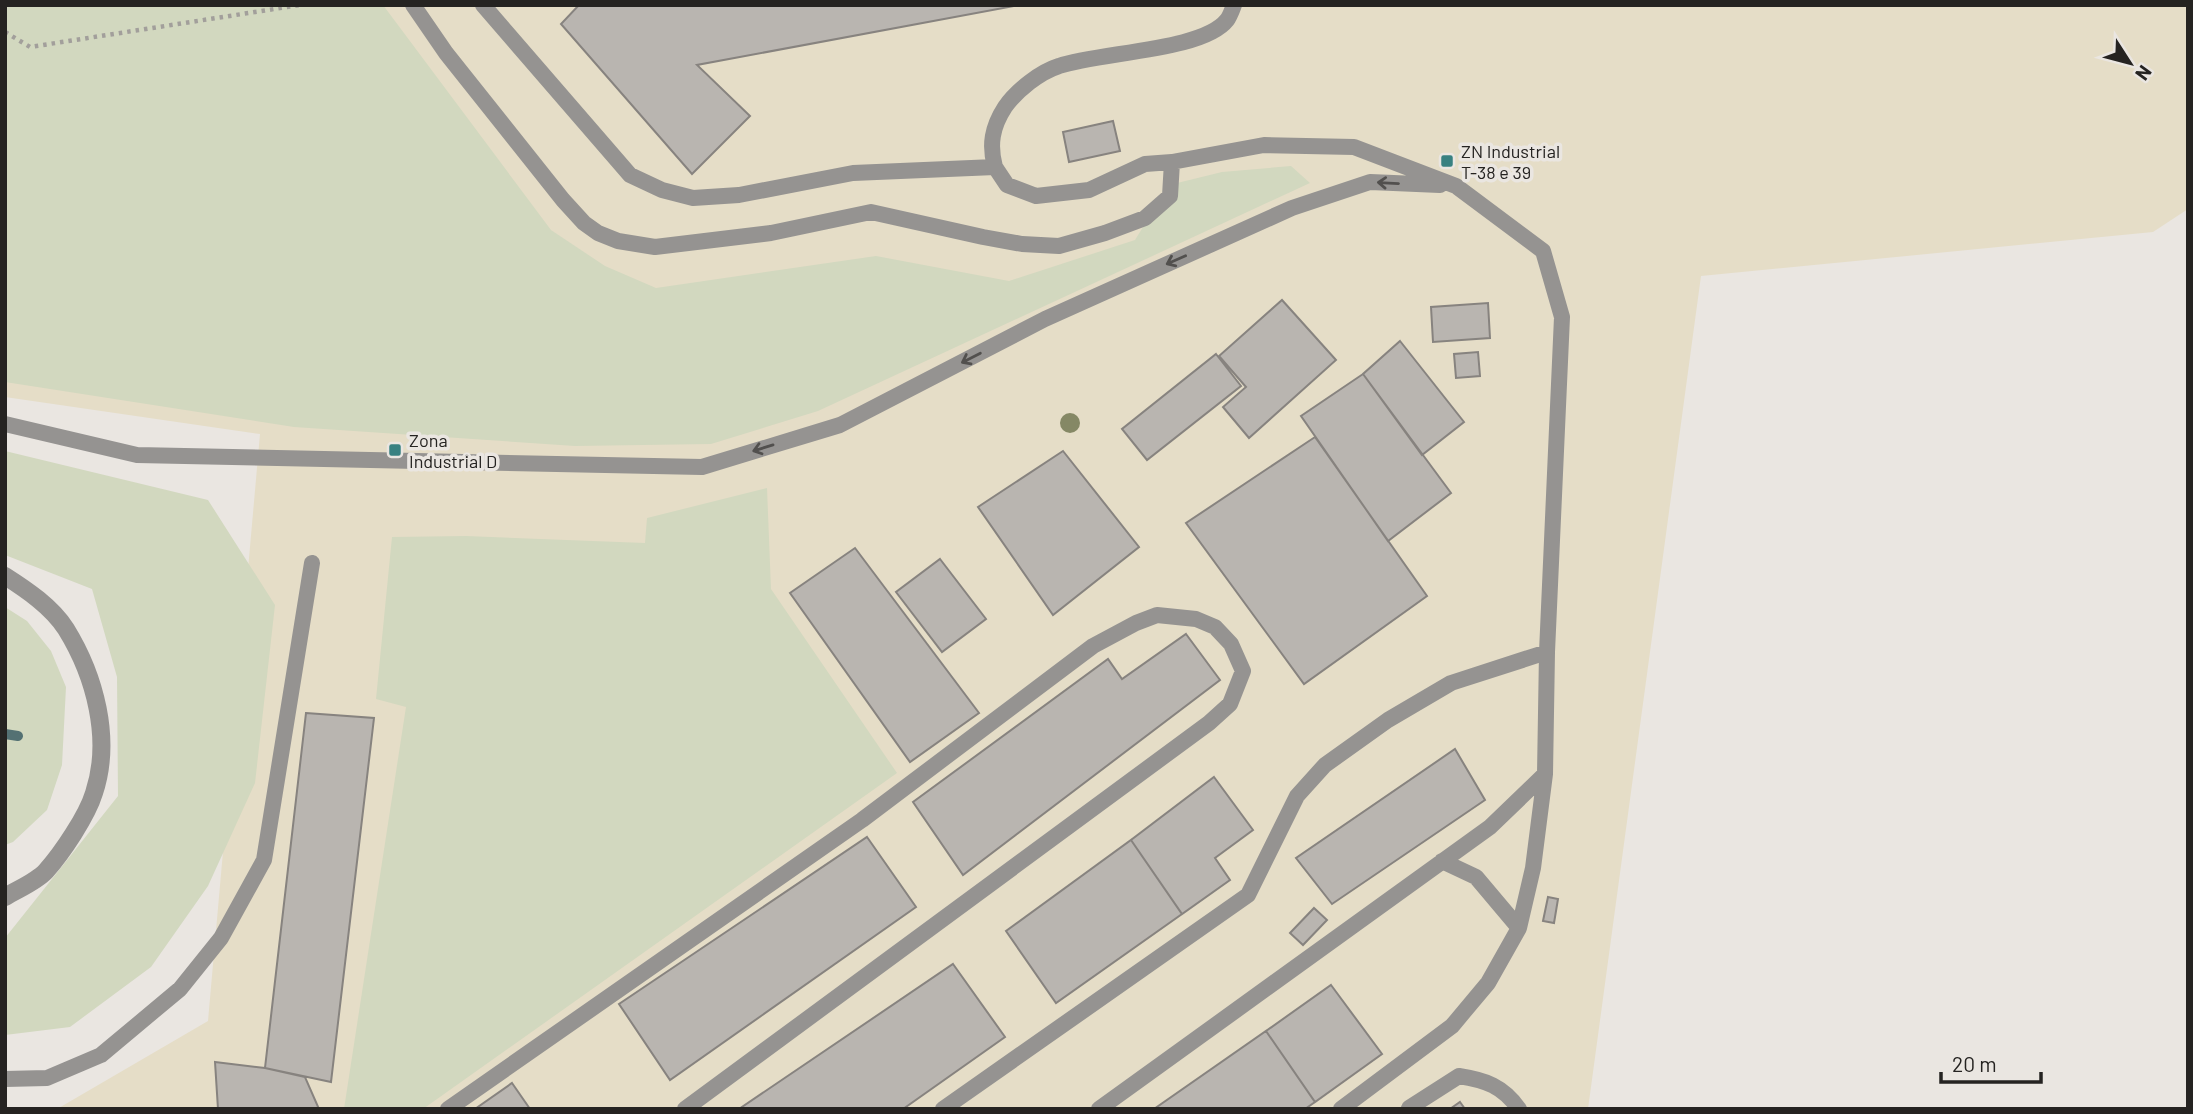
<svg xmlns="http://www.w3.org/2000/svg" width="2193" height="1114" font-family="Barlow,sans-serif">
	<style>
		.industrial { fill: #e5ddc7 }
		.green { fill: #d2d8bf }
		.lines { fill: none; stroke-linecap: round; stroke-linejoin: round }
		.stream { stroke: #547173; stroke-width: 10 }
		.building { fill: #b9b5b0; stroke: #87837f; stroke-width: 2 }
		.path { stroke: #a29f9b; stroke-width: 4.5; stroke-dasharray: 3.5 5; stroke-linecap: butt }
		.service { stroke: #959391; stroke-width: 16 }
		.tertiary { stroke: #959391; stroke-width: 18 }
		.tree { fill: #858865 }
		.oneway { stroke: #52504e }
		.poi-dot { fill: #388181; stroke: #eae6e1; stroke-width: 2.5 }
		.labels { text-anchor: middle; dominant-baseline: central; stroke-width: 7; stroke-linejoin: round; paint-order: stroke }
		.poi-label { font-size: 18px; fill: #252321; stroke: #eae6e1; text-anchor: start }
	</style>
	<rect width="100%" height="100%" fill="#eae6e1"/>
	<path class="industrial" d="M 5,5 L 2188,5 L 2188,209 L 2153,232 L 1701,276 L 1588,1109 L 57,1109 L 208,1021 L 260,434 L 5,397 Z"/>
	<path class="green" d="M 5,5 L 383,5 L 551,230 L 605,266 L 656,288 L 876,256 L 1009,281 L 1135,240 L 1169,185 L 1222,172 L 1291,166 L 1310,183 L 818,411 L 711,444 L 575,446 L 294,427 L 5,382 Z
		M 5,451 L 208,500 L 275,605 L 255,783 L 208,886 L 151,967 L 70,1027 L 5,1035 L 5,938 L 118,796 L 117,677 L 92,589 L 5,555 Z
		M 767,488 L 771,589 L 897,773 L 423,1109 L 344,1109 L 406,707 L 376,699 L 392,537 L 466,536 L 645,543 L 647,518 Z
		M 5,607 L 27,621 L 51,651 L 66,687 L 62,765 L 47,810 L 13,842 L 5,845 Z"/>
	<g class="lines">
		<path class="stream" d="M 5,734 L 18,736"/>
	</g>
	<path class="building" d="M 579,5 L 1019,5 L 697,65 L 750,116 L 692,174 L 561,24 Z
		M 1113,121 L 1120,151 L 1069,162 L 1063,132 Z
		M 1282,300 L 1336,360 L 1249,438 L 1223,407 L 1246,387 L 1219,356 Z
		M 1488,303 L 1490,338 L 1433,342 L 1431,307 Z
		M 1400,341 L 1464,422 L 1422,455 L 1363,374 Z
		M 1478,352 L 1480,376 L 1456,378 L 1454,354 Z
		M 1216,354 L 1241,386 L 1147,460 L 1122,429 Z
		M 1363,374 L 1451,493 L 1388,541 L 1301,416 Z
		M 1315,437 L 1427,596 L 1304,684 L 1186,523 Z
		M 1063,451 L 1139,547 L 1053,615 L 978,507 Z
		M 855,548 L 979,713 L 910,762 L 790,593 Z
		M 940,559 L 986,619 L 942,652 L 896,592 Z
		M 1186,634 L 1220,680 L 963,875 L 913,802 L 1108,659 L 1122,679 Z
		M 306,713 L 374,718 L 331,1082 L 265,1068 Z
		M 1455,749 L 1485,800 L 1332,904 L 1296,858 Z
		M 1214,777 L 1253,830 L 1215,858 L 1230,880 L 1182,914 L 1131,840 Z
		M 867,837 L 916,907 L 670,1080 L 619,1004 Z
		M 1131,840 L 1182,914 L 1056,1003 L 1006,931 Z
		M 1548,897 L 1558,899 L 1554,923 L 1543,921 Z
		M 1314,908 L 1327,920 L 1303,945 L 1290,933 Z
		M 953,964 L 1005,1037 L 903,1109 L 739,1109 Z
		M 1331,985 L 1382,1054 L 1315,1102 L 1266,1031 Z
		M 1266,1031 L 1315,1102 L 1305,1109 L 1154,1109 Z
		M 215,1062 L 265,1068 L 305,1077 L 319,1109 L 218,1109 Z
		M 512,1083 L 530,1109 L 475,1109 Z
		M 1460,1102 L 1465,1109 L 1450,1109 Z"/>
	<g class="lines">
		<path class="path" d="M 5,32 L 30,47 L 300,5"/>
		<path class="service" d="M 413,5 L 446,53 L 563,200 L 584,223 L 598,233 L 618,241 L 655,247 L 771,233 L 871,212 L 983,237 L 1022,244 L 1059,246 L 1105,233 L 1145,218 L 1170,196 L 1172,162
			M 483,5 L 630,175 L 662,190 L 693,198 L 739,195 L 853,173 L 995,167 L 1007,185 L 1036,196 L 1089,190 L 1145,164 L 1172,162 L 1264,145 L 1354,147 L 1456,186 L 1543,251 L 1562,317 L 1547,652 L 1545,774 L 1533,868 L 1519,928 L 1488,983 L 1452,1026 L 1341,1109
			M 995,167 C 989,145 992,127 1005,107 C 1017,90 1040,72 1059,66 C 1099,52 1203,51 1227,20 C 1230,16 1232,10 1234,5
			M 5,424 L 137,455 L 702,467 L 840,425 L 1045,319 L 1292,208 L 1370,182 L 1440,185
			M 1442,861 L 1476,877 L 1519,928
			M 5,1079 L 47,1078 L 101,1055 L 180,989 L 221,938 L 264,860 L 312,563
			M 1409,1108 L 1459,1076 C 1485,1080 1503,1086 1519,1109
			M 448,1109 L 862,820 L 1093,646 L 1136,623 L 1157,615 L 1196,619 L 1215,627 L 1231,644 L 1243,671 L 1230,704 L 1209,723 L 685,1109
			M 943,1109 L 1248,895 L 1297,796 L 1325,765 L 1388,720 L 1451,683 L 1547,652
			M 1099,1109 L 1490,827 L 1545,774"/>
		<path class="tertiary" d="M 5,576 C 27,590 52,607 66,629 C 95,676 112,739 94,793 C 87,816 62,853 46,871 C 36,882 18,889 5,897"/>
	</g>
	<circle class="tree" cx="1070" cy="423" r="10"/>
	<defs><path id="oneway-shaft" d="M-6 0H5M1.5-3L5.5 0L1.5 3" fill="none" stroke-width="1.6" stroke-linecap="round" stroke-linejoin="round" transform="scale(1.75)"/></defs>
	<g class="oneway">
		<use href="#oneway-shaft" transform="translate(1388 183) rotate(-177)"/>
		<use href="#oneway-shaft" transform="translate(1176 260) rotate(156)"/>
		<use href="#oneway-shaft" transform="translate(971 358) rotate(153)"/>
		<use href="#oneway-shaft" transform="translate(763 448) rotate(163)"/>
	</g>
	<g class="poi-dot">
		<rect x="1440" y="154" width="14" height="14" rx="3.5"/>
		<rect x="388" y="443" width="14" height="14" rx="3.5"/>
	</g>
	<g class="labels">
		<g class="poi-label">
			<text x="1461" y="151">ZN Industrial<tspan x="1461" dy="21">T-38 e 39</tspan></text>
			<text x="409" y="440">Zona<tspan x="409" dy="21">Industrial D</tspan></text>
		</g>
	</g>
	<rect width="2193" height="1114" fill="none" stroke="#252321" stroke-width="14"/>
	<g transform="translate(2130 63) rotate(126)" stroke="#eae6e1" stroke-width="5" paint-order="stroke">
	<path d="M0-5L12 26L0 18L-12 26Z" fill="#252321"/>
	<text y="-10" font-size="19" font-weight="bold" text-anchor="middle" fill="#252321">N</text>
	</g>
	<path d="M1941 1072v10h100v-10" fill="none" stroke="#252321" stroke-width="3.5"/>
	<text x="1952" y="1072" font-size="21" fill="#252321" stroke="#eae6e1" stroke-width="5" paint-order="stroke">20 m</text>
</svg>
